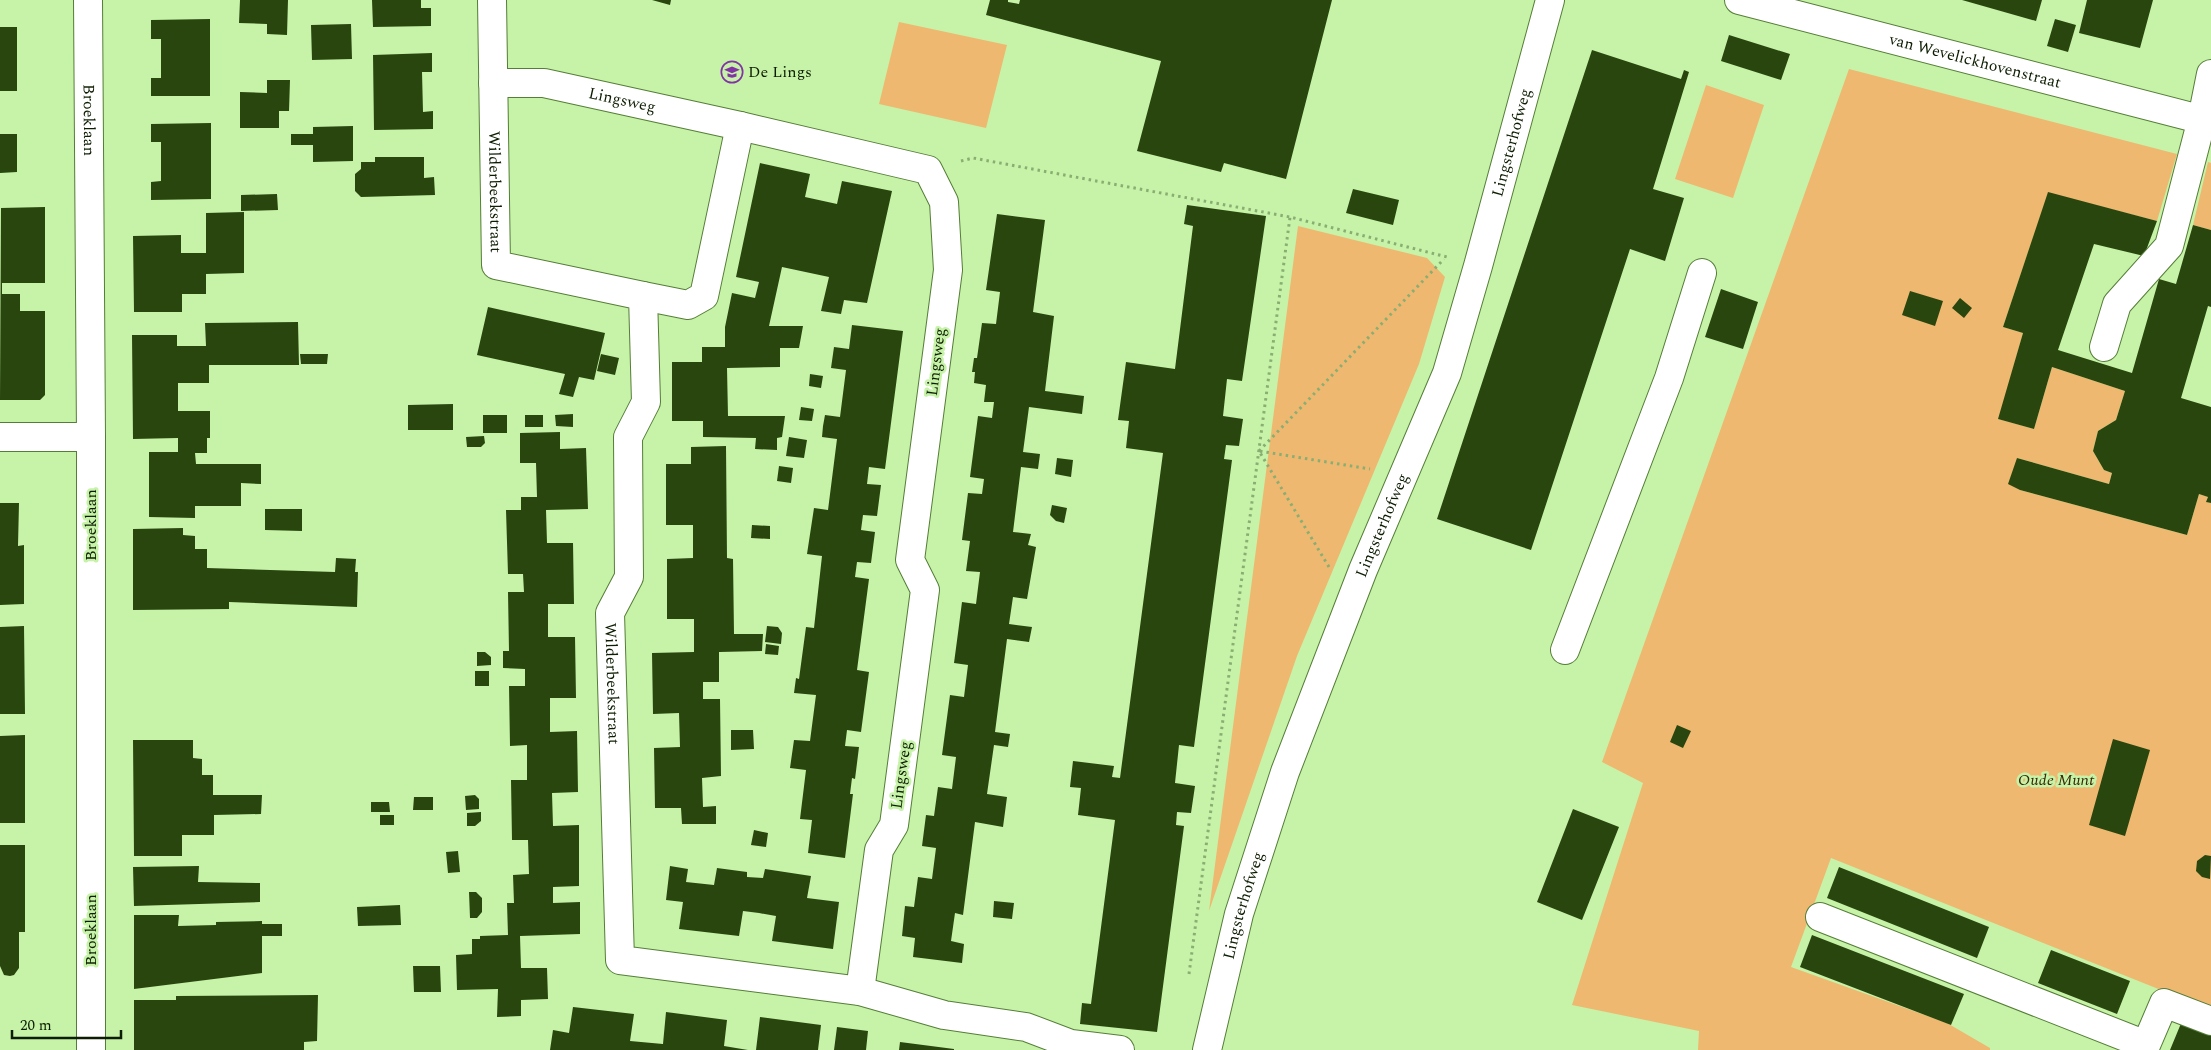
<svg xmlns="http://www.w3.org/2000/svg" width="2211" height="1050" font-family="Spectral,serif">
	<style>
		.green { fill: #efb870 }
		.building { fill: #29460f }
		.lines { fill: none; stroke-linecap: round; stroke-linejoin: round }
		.minor-casing { stroke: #557d37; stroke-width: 30 }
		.path { stroke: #8aae72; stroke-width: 3; stroke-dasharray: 2.5 4; stroke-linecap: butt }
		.minor { stroke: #fff; stroke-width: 28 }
		.labels { text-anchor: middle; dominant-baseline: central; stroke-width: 5; stroke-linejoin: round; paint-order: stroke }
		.street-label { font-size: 16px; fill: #0d1d02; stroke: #c6f3a8 }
		.poi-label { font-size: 16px; fill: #0d1d02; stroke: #c6f3a8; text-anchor: start }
		.park-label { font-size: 16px; font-style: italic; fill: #3a2504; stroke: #c6f3a8 }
	</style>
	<rect width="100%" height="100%" fill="#c6f3a8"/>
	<path class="green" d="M 899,22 L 1007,45 L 986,128 L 879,104 Z
		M 1849,69 L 2177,154 L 2157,221 L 2048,193 L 2003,327 L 2023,333 L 1999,419 L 2034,429 L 2052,367 L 2125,391 L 2116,420 L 2098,431 L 2093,451 L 2104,470 L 2112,473 L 2109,484 L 2017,458 L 2020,490 L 2187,535 L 2199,494 L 2208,497 L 2207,502 L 2211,503 L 2211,1010 L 1831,858 L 1791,967 L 1947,1023 L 1990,1048 L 1990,1050 L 1698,1050 L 1699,1031 L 1572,1005 L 1643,783 L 1602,762 Z
		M 1706,85 L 1764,105 L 1733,198 L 1675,179 Z
		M 2208,162 L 2211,163 L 2211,230 L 2193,225 Z
		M 1298,226 L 1427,258 L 1445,277 L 1419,364 L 1297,656 L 1209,911 Z"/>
	<path class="building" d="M 240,0 L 288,0 L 287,35 L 267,34 L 267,24 L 239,23 Z
		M 372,0 L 421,0 L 421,8 L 431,8 L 431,26 L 373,27 Z
		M 652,0 L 671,0 L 670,5 Z
		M 990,0 L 1008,0 L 1008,2 L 1019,4 L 1020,0 L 1332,0 L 1286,179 L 1224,163 L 1221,172 L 1137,151 L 1161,61 L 986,15 Z
		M 1962,0 L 2042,0 L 2036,21 Z
		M 2087,0 L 2153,0 L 2140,48 L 2079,33 Z
		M 210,19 L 210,96 L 151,96 L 151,78 L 161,78 L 161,39 L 151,39 L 151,20 Z
		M 2055,19 L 2076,25 L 2068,52 L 2047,46 Z
		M 351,24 L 352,59 L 312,60 L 311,25 Z
		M 0,27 L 17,27 L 17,91 L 0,91 Z
		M 1729,35 L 1790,54 L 1781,80 L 1721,61 Z
		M 1592,50 L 1681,79 L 1684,70 L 1689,72 L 1653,189 L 1684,198 L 1665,261 L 1630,249 L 1531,550 L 1437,519 Z
		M 432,53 L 432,72 L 422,72 L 423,112 L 433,111 L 433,129 L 374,130 L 373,55 Z
		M 267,80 L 290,80 L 289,111 L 279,111 L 279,128 L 240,128 L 240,92 L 267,93 Z
		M 211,123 L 211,199 L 151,200 L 151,182 L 161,181 L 161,142 L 151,142 L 151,124 Z
		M 353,126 L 353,161 L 313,162 L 313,145 L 291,145 L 291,134 L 313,134 L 313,127 Z
		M 0,134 L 17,134 L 17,172 L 0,173 Z
		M 375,157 L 424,157 L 424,178 L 434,177 L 435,195 L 361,197 L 355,191 L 355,174 L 361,169 L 361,162 L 375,162 Z
		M 760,163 L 810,174 L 805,197 L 837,204 L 842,181 L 892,191 L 867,303 L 844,300 L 841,314 L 821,311 L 829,277 L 782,267 L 769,326 L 803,326 L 799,348 L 780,348 L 780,367 L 727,368 L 728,416 L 785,416 L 782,437 L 777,438 L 777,450 L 755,449 L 756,438 L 703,437 L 703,421 L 672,421 L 672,362 L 702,362 L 702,347 L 725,347 L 725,327 L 732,293 L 755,298 L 759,282 L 736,277 Z
		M 1353,189 L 1399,200 L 1393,225 L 1346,213 Z
		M 2048,192 L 2157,221 L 2144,256 L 2094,244 L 2058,350 L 2132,373 L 2159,279 L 2176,284 L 2193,225 L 2211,230 L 2211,307 L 2208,306 L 2181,398 L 2211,407 L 2211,503 L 2206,502 L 2208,497 L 2199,494 L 2187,535 L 2020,490 L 2008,484 L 2017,458 L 2109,484 L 2112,473 L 2104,470 L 2093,451 L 2098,431 L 2116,420 L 2125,391 L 2052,367 L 2034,429 L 1998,419 L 2023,333 L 2003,327 Z
		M 277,194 L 278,210 L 241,211 L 241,195 Z
		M 1187,205 L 1266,216 L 1242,381 L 1227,379 L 1223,416 L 1243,419 L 1239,446 L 1226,445 L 1224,459 L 1232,460 L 1194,747 L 1179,745 L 1175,783 L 1195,786 L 1191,813 L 1177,812 L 1176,825 L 1184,826 L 1157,1032 L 1080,1024 L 1082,1003 L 1091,1004 L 1115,820 L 1078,815 L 1081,788 L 1070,787 L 1073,761 L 1114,766 L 1112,777 L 1120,778 L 1163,453 L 1126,448 L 1129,421 L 1118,420 L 1126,362 L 1175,369 L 1193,226 L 1184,224 Z
		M 45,207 L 45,283 L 2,283 L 2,294 L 20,294 L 20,311 L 45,311 L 45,395 L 40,400 L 0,400 L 1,208 Z
		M 244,212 L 244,273 L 206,274 L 206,294 L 182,294 L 182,312 L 134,312 L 133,236 L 181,235 L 181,253 L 206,253 L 206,213 Z
		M 997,214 L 1045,220 L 1033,312 L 1054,316 L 1045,391 L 1084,396 L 1082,414 L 1029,407 L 1023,452 L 1040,454 L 1038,469 L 1021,467 L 1013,532 L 1031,534 L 1028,545 L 1036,547 L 1027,599 L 1013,597 L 1009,624 L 1032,627 L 1029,642 L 1007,639 L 995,732 L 1010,734 L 1008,747 L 994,745 L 987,794 L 1007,797 L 1003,827 L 975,822 L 963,915 L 955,913 L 951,941 L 964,944 L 962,963 L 913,957 L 915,938 L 902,936 L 905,906 L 914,907 L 918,877 L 932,879 L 936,848 L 922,846 L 926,815 L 934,816 L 938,787 L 952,789 L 956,757 L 942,755 L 950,695 L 964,697 L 968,665 L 954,663 L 958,633 L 962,602 L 976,604 L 980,572 L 966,571 L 970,541 L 962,540 L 968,493 L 982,494 L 984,479 L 970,477 L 978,416 L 992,418 L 994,402 L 984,402 L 986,385 L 974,383 L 975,372 L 972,372 L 974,358 L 977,358 L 982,323 L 996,324 L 1000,292 L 986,290 Z
		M 1721,289 L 1758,302 L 1743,349 L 1705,337 Z
		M 1910,291 L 1943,301 L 1935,326 L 1902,315 Z
		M 1960,298 L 1972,308 L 1964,318 L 1952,308 Z
		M 488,307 L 605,333 L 594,380 L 579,377 L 573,397 L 559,394 L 565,374 L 477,355 Z
		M 298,322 L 299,365 L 209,365 L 209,383 L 178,383 L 178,411 L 210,411 L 210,438 L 207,438 L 207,453 L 195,453 L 196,464 L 261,464 L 261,484 L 241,483 L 241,506 L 195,506 L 195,518 L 149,517 L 149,452 L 178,452 L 178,438 L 133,439 L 132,335 L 177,335 L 177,346 L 206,346 L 205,323 Z
		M 852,325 L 903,331 L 885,469 L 869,467 L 867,484 L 881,485 L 877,516 L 863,515 L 861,530 L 875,532 L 871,563 L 857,562 L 855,577 L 869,579 L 857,670 L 869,672 L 861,732 L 847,730 L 845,746 L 859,747 L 855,779 L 852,778 L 850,794 L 853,794 L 845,858 L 808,853 L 812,820 L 800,819 L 806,770 L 790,768 L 794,740 L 810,741 L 816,695 L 794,693 L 796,678 L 799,679 L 806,627 L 814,628 L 822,556 L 807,554 L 814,508 L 828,510 L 837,439 L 822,437 L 823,426 L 825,415 L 840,417 L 846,370 L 831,368 L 834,347 L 849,349 Z
		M 300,354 L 328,354 L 327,364 L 301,364 Z
		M 601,354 L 619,358 L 615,375 L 597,371 Z
		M 810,374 L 823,376 L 821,388 L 809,386 Z
		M 453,404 L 453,430 L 408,430 L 408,405 Z
		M 801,407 L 814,409 L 812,421 L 799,420 Z
		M 573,414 L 573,427 L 556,426 L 555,415 Z
		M 483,415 L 507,415 L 507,433 L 483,433 Z
		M 525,415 L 543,415 L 543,427 L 525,427 Z
		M 560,432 L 560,449 L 586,448 L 588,509 L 546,510 L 547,543 L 573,543 L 574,604 L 548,604 L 548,637 L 575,637 L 576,698 L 550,698 L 550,732 L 577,731 L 578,792 L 552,793 L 553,826 L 579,825 L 579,886 L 553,887 L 553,903 L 580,902 L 580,934 L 520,936 L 521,968 L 547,968 L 548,999 L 521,1000 L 521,1016 L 497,1017 L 498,989 L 457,990 L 456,955 L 472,954 L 472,939 L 480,939 L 480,936 L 508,935 L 507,903 L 514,903 L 513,875 L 529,874 L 528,840 L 512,840 L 511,780 L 527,780 L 527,745 L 510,746 L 509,686 L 525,686 L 525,669 L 503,668 L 503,651 L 509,651 L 508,592 L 524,592 L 523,574 L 508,574 L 506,510 L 521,510 L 521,497 L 537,497 L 536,463 L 520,463 L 520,433 Z
		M 484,436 L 485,443 L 481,447 L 467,447 L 466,437 Z
		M 789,437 L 807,440 L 804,458 L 786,456 Z
		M 726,446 L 727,558 L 733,559 L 734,634 L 763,634 L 762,651 L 719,652 L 719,682 L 703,682 L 703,699 L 720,699 L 721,776 L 702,778 L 703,807 L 716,806 L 716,824 L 682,824 L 681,808 L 655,808 L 654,748 L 680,747 L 679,713 L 653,714 L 652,653 L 694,652 L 694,619 L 667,619 L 667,559 L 693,558 L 693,525 L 666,525 L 666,464 L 691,464 L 691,447 Z
		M 1057,458 L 1073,460 L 1071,477 L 1055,474 Z
		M 779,466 L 793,468 L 791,483 L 777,481 Z
		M 0,503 L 19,503 L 18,546 L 24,545 L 24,604 L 0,605 Z
		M 1052,505 L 1067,508 L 1064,523 L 1056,521 L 1050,515 Z
		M 265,509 L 302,509 L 302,531 L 265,530 Z
		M 752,525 L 770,526 L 770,539 L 751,538 Z
		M 183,528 L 183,535 L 195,536 L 195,549 L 207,549 L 207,568 L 335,572 L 336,558 L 356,559 L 355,572 L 358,572 L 357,607 L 229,602 L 229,609 L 133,610 L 133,529 Z
		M 24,626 L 25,714 L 0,714 L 0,627 Z
		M 767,626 L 778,627 L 782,633 L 781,644 L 765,642 Z
		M 766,644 L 779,646 L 778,655 L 765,654 Z
		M 477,652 L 485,652 L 491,657 L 491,665 L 477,666 Z
		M 475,671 L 489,671 L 489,686 L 475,686 Z
		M 1677,725 L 1691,731 L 1683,748 L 1670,742 Z
		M 731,730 L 753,730 L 754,749 L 731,750 Z
		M 25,735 L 25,823 L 0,823 L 0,736 Z
		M 2113,739 L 2150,750 L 2125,836 L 2089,825 Z
		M 133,740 L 193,740 L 193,758 L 202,759 L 202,775 L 213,775 L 213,795 L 262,795 L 261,814 L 214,815 L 214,835 L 182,835 L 182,856 L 134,856 Z
		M 475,795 L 479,799 L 479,809 L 466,810 L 465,796 Z
		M 414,797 L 433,797 L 433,810 L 413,810 Z
		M 371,802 L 389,802 L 390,812 L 371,812 Z
		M 1573,809 L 1619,827 L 1582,920 L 1537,902 Z
		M 481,812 L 481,821 L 475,826 L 467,826 L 467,813 Z
		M 380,815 L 394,815 L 394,825 L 380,825 Z
		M 754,830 L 768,833 L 766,847 L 751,845 Z
		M 0,845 L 25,845 L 25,932 L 19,932 L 19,968 L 14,975 L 10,976 L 4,975 L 0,966 Z
		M 458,851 L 460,872 L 448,873 L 446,852 Z
		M 2205,855 L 2211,856 L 2210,879 L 2202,877 L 2196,871 L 2197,861 Z
		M 199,866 L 198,882 L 260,883 L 260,902 L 134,906 L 133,867 Z
		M 670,866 L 688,869 L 686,882 L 714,885 L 717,868 L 747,872 L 747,877 L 763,878 L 765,869 L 811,876 L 807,898 L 839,902 L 833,949 L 772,941 L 776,916 L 759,913 L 743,911 L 739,936 L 679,929 L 683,902 L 666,900 Z
		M 1839,867 L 1989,927 L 1977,958 L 1827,898 Z
		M 469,892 L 476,892 L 482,898 L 482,912 L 477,918 L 470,918 Z
		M 994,901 L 1014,903 L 1012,919 L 993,917 Z
		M 400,905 L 401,925 L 358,926 L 357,907 Z
		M 134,915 L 179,915 L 178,926 L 216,925 L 216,922 L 262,921 L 262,924 L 282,924 L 282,936 L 262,936 L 262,973 L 134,989 Z
		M 1812,935 L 1964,994 L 1951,1025 L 1800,967 Z
		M 2051,950 L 2130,981 L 2117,1014 L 2038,983 Z
		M 413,966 L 440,966 L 441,992 L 414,992 Z
		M 318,995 L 317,1041 L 304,1042 L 304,1050 L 134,1050 L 134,1000 L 176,1000 L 176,996 Z
		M 573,1007 L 634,1014 L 630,1041 L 663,1044 L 666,1012 L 727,1020 L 724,1046 L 748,1050 L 550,1050 L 553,1030 L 569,1033 Z
		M 760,1017 L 821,1025 L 818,1050 L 756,1050 Z
		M 2182,1021 L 2211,1033 L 2211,1050 L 2170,1050 Z
		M 837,1027 L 868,1031 L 866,1050 L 834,1050 Z
		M 900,1042 L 954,1049 L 954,1050 L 899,1050 Z"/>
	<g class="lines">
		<g class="minor-casing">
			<g id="minor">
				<path id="s1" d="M 88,0 L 91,437 L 91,1050"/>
				<path id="s2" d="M 492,0 L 496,265 L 643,296 L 646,402 L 628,437 L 629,577 L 610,613 L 620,960 L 860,991 L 944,1015 L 1026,1027 L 1071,1044 L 1120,1050"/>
				<path id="s3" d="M 1739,0 L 2211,122"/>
				<path id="s4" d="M 493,83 L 544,83 L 740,126 L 928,170 L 944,202 L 948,270 L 910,560 L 925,590 L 894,825 L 879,850 L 860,991"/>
				<path d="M 643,296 L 688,305 L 704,296 L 740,126"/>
				<path d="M 2104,347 L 2117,304 L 2169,246 L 2202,119 L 2211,74"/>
				<path d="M 0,437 L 91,437"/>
				<path d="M 1565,650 L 1669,378 L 1702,273"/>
				<path d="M 1820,917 L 2146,1045 L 2164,1003 L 2211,1021"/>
				<path id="s5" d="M 1207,1050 L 1239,914 L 1285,772 L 1363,570 L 1447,373 L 1478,266 L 1550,0"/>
			</g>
		</g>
		<path class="path" d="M 961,161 L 973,158 L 1290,217 L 1447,257
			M 1259,451 L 1444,259
			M 1329,567 L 1259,451 L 1370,469
			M 1189,974 L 1290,217"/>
		<use href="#minor" class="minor"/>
	</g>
	<defs>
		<g id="school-ring" transform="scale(1.125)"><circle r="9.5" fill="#c6f3a8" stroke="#8234a5" stroke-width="1.5"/><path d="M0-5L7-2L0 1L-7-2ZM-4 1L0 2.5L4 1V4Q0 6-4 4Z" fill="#8234a5"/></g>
	</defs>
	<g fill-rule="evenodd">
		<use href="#school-ring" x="732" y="72"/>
	</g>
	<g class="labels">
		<g class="street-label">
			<text stroke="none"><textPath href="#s3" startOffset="244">van Wevelickhovenstraat</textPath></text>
			<text stroke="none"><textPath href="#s4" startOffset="131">Lingsweg</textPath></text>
			<text stroke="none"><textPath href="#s1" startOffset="120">Broeklaan</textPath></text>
			<text stroke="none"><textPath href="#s5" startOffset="959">Lingsterhofweg</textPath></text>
			<text stroke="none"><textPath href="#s2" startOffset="192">Wilderbeekstraat</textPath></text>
			<text transform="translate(936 362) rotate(-83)">Lingsweg</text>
			<text transform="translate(91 525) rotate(-90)">Broeklaan</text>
			<text stroke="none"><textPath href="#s5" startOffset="554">Lingsterhofweg</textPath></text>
			<text stroke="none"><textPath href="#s2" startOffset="812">Wilderbeekstraat</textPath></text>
			<text transform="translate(901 775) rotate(-82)">Lingsweg</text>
			<text stroke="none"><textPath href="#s5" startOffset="149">Lingsterhofweg</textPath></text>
			<text transform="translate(91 930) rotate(-90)">Broeklaan</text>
		</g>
		<g class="poi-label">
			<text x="748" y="72">De Lings</text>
		</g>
		<g class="park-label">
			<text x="2056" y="780">Oude Munt</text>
		</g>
	</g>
	<path d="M12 1030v8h109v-8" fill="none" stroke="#0d1d02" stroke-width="2.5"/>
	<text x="20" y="1030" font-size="15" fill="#0d1d02" stroke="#c6f3a8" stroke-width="4" paint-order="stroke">20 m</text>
</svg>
